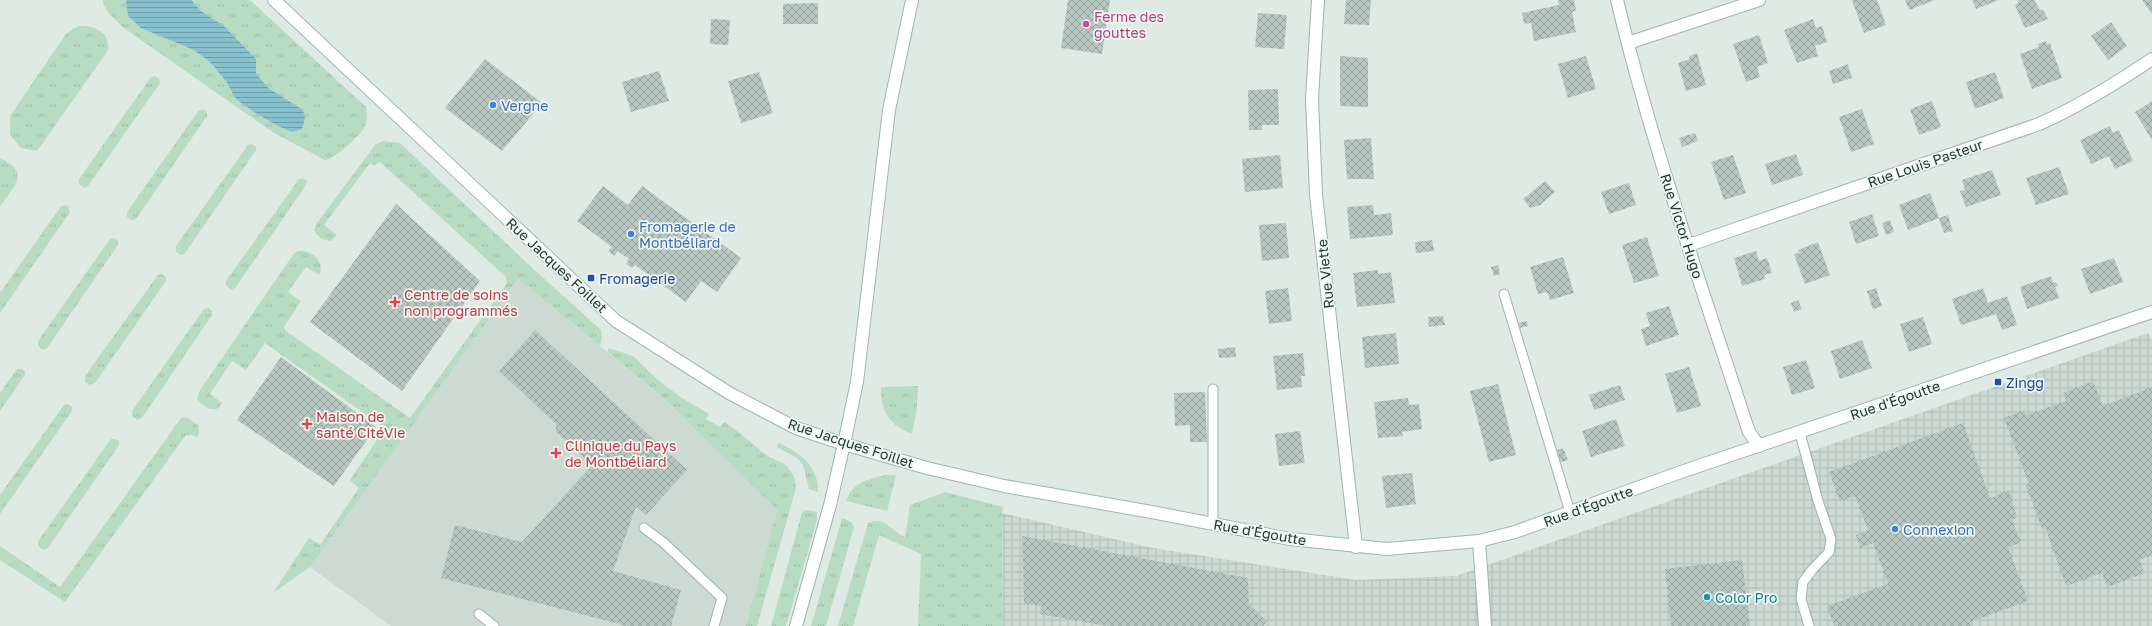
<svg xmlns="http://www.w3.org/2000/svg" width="2152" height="626" font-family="'Golos Text',sans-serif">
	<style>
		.built { fill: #cddad4 }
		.industrial { fill: url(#industrial-grid) }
		.grass { fill: url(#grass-tufts) }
		.water { fill: url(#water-rules) }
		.building { fill: url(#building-cross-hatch) }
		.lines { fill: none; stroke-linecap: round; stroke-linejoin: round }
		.service-casing { stroke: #a2b1ac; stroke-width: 11 }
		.minor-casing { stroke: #a2b1ac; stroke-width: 14 }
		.secondary-casing { stroke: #9fb5ae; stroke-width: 14 }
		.service { stroke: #fff; stroke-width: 9 }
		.minor { stroke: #fff; stroke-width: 12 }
		.secondary { stroke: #fff; stroke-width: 12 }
		.hotel-dot { fill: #d1479c; stroke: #eff7f3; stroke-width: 1.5 }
		.shop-dot { fill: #3f7fe0; stroke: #eff7f3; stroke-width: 1.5 }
		.transit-dot { fill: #1a4fb4; stroke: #eff7f3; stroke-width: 1.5 }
		.health-dot { fill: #e0444e; stroke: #eff7f3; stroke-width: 1.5 }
		.culture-dot { fill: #0f9aa8; stroke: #eff7f3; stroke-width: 1.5 }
		.labels { text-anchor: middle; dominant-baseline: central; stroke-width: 3.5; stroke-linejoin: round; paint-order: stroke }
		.hotel-label { font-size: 14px; fill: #b23c85; stroke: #eff7f3; text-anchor: start }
		.shop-label { font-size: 14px; fill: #366cbe; stroke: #eff7f3; text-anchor: start }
		.street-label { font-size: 14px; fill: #213933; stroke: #eff7f3 }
		.transit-label { font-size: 14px; fill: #164399; stroke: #eff7f3; text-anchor: start }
		.health-label { font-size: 14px; fill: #be3a42; stroke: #eff7f3; text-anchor: start }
		.culture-label { font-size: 14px; fill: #0d838f; stroke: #eff7f3; text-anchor: start }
	</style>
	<defs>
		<pattern id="industrial-grid" width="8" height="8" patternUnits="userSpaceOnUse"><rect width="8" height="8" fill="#cddad4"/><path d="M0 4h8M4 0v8" fill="none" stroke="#b0bcb6"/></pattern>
		<pattern id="grass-tufts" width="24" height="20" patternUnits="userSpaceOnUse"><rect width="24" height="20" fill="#b8dbc3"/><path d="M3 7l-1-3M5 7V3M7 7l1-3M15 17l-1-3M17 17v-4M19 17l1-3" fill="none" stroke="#9ebda8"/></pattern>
		<pattern id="water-rules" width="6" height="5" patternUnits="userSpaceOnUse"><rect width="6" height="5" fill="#88c1ce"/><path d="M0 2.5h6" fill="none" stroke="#6f9ea8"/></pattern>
		<pattern id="building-cross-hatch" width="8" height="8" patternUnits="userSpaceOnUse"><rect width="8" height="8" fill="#b8c7c1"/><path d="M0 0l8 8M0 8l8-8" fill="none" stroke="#95a39d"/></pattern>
	</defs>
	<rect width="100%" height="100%" fill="#dfeae5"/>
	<path class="built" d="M 518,279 L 660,395 L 777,510 L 746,626 L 391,626 L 310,567 Z"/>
	<path class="industrial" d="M 2148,333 L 2152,341 L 2152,626 L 1003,626 L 1002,513 L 1153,548 L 1356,580 L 1456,576 Z"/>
	<path class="grass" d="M 103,0 L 250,0 L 366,107 C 367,114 368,120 365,126 C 362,134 334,160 325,160 L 274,133 L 124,28 C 117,21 103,11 103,0 Z
		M 81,26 C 96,25 113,35 107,52 L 37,151 L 21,148 L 10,135 L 10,116 L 66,34 L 74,28 Z
		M 155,76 L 159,79 L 160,83 L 88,186 L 84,188 L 79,184 L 79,179 L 151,77 Z
		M 199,110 L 203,110 L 207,112 L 207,116 L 136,219 L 132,221 L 127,217 L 127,212 Z
		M 383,141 L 400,143 L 528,264 L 601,330 L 602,337 L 600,346 L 518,279 L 310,567 L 273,593 L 309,538 L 320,545 L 359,488 L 350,480 L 385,428 L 265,343 L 246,370 L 232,361 L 210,394 L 222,403 L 219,408 C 210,412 203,406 197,399 L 200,390 L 295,252 C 308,246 327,261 319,275 L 306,267 L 288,292 L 301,301 L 284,327 L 286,331 L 410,418 L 507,283 L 506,277 L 380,162 L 374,166 L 370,163 L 324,225 L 337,235 L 331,241 C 323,240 317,237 314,230 L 317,223 L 375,145 Z
		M 252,144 L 256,147 L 256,150 L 185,253 L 181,255 L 176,252 L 176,246 L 248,145 Z
		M 0,158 C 31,173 15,185 0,206 Z
		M 303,178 L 307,181 L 306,185 L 236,287 L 231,290 L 226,285 L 226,281 L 299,179 Z
		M 66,205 L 69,208 L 70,212 L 0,313 L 0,293 L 61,206 Z
		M 114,238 L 118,241 L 118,245 L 47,348 L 43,350 L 38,346 L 38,341 L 110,239 Z
		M 162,274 L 166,277 L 166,281 L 95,383 L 90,385 L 85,382 L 85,376 L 158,275 Z
		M 209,308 L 212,311 L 212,315 L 142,418 L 137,420 L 132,416 L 132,411 L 204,309 Z
		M 608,348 L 633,356 L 659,381 L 682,398 L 709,414 L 706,419 L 720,427 L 724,422 C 740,432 753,445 768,456 C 775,461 784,461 789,469 C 794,475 796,481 796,488 L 757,626 L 746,626 L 777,510 L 660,395 L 608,352 Z
		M 17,369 L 21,369 L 25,371 L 25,375 L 0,411 L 0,393 Z
		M 918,386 L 917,408 L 912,434 C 890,426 880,410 881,387 Z
		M 68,404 L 72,407 L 72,411 L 0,514 L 0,495 L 64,405 Z
		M 186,417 L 198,425 L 199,432 L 197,438 L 192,435 L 186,435 L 65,602 L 0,560 L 0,546 L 60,587 L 181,418 Z
		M 111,439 L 115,439 L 119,441 L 119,445 L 48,548 L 43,550 L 38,546 L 38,541 Z
		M 779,443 C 800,453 819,466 818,492 L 809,489 L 803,465 L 797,458 L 777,447 Z
		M 885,475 L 896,475 L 887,511 L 846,501 C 853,482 867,480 885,475 Z
		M 945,492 L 1003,507 L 1002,513 L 1003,626 L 918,626 L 921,554 L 879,535 L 853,626 L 838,626 L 868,523 C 884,515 892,532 905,537 L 910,505 Z
		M 807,510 L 817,512 L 817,520 L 786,626 L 771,626 L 801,516 L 803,511 Z
		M 842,518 L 852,522 L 854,527 L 826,626 L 811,626 Z"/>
	<path class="water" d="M 126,0 L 191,0 L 201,11 L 225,27 L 256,59 L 256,74 L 268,88 L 303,110 L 305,118 L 302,129 L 292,132 L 276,125 L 254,112 L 236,99 L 226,81 L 211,63 L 194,50 L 141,28 L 128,16 Z"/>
	<path class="building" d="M 1068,0 L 1110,0 L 1102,54 L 1061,48 Z
		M 1346,0 L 1371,0 L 1369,25 L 1344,24 Z
		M 1558,0 L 1574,0 L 1576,11 L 1572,12 L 1576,32 L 1534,41 L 1531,23 L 1524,24 L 1522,13 L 1559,5 Z
		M 1852,0 L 1877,0 L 1886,25 L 1864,33 Z
		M 1905,0 L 1935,0 L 1909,10 Z
		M 1972,0 L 1999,0 L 1976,9 Z
		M 2018,0 L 2034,0 L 2040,10 L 2043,10 L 2048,19 L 2025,28 L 2015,5 L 2019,2 Z
		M 2142,0 L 2152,0 L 2152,14 Z
		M 818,3 L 818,24 L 783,24 L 783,4 Z
		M 1258,13 L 1287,15 L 1284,49 L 1255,47 Z
		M 711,19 L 730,20 L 728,45 L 710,44 Z
		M 1813,19 L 1816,28 L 1822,26 L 1827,42 L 1815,46 L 1818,56 L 1797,63 L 1784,30 Z
		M 2111,22 L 2127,46 L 2108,60 L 2091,36 Z
		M 1759,35 L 1768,63 L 1757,67 L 1760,77 L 1746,82 L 1733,44 Z
		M 2046,41 L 2047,44 L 2050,43 L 2062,78 L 2032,89 L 2020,54 L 2039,47 L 2038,44 Z
		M 1697,53 L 1706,85 L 1686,91 L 1678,63 L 1690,59 L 1689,56 Z
		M 1340,56 L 1368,58 L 1368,107 L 1340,106 Z
		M 1586,56 L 1596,89 L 1568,98 L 1558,64 Z
		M 485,59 L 542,103 L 502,151 L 445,108 Z
		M 1848,64 L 1852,78 L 1833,84 L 1829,71 Z
		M 659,71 L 669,101 L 631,112 L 622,82 Z
		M 759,72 L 773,113 L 741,123 L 728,81 Z
		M 1995,72 L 2004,98 L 1975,109 L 1966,82 Z
		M 1278,89 L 1279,125 L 1262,125 L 1262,130 L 1249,130 L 1248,90 Z
		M 1932,101 L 1941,127 L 1919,135 L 1910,109 Z
		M 2152,101 L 2152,140 L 2135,112 Z
		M 1862,109 L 1874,144 L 1851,152 L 1839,117 Z
		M 2110,126 L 2113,133 L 2119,130 L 2133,161 L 2115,169 L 2109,156 L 2091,164 L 2080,140 Z
		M 1695,133 L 1698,141 L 1682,147 L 1679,138 Z
		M 1371,138 L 1374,179 L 1347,179 L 1344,140 Z
		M 1796,154 L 1803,175 L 1772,185 L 1765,164 Z
		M 1280,155 L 1283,188 L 1245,192 L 1242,159 Z
		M 1733,155 L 1746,193 L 1724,200 L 1711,162 Z
		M 2059,167 L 2069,194 L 2036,205 L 2026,178 Z
		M 1992,170 L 2001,195 L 1966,207 L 1960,191 L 1965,190 L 1962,180 Z
		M 1545,181 L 1555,192 L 1540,205 L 1530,208 L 1523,199 Z
		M 1629,183 L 1636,205 L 1609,214 L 1601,192 Z
		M 603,186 L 628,205 L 642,186 L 741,258 L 717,292 L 701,281 L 686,302 L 635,265 L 632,268 L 626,264 L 629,259 L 618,251 L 614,256 L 608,251 L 612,247 L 577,221 Z
		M 1930,193 L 1939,218 L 1908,230 L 1899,205 Z
		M 396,204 L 480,281 L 402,391 L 310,322 Z
		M 1373,205 L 1374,215 L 1391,213 L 1393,235 L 1350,239 L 1347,207 Z
		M 1872,214 L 1879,236 L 1856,244 L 1849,222 Z
		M 1948,215 L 1953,231 L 1944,233 L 1939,218 Z
		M 1890,220 L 1894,232 L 1886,235 L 1882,223 Z
		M 1286,223 L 1289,258 L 1262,261 L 1259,225 Z
		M 1647,237 L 1659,276 L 1634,283 L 1622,245 Z
		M 1432,240 L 1434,251 L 1416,253 L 1415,242 Z
		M 1818,242 L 1830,275 L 1805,284 L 1794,254 L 1799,253 L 1798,250 Z
		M 1756,251 L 1759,261 L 1767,258 L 1772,273 L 1764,275 L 1765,279 L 1742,286 L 1734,258 Z
		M 1563,257 L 1574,293 L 1550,300 L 1547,292 L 1538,294 L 1530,267 Z
		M 2114,258 L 2123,282 L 2090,294 L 2081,269 Z
		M 1498,265 L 1500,274 L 1494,276 L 1491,267 Z
		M 1378,270 L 1378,274 L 1391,272 L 1395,303 L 1357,307 L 1353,273 Z
		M 2051,276 L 2053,283 L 2056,282 L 2058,286 L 2055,287 L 2059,298 L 2027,309 L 2020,287 Z
		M 1288,288 L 1292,321 L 1269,324 L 1265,291 Z
		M 1876,288 L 1882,306 L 1873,309 L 1867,291 Z
		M 1983,288 L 1988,303 L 2007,296 L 2017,325 L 2002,330 L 1996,314 L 1961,325 L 1952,299 Z
		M 1798,300 L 1802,309 L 1794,312 L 1791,303 Z
		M 1669,306 L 1679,335 L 1646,346 L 1641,329 L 1650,326 L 1646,313 Z
		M 1443,316 L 1445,325 L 1429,327 L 1428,317 Z
		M 1923,317 L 1932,344 L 1909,352 L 1900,324 Z
		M 1527,321 L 1528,326 L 1520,328 L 1519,323 Z
		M 535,330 L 687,470 L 646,515 L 636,507 L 613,571 L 681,590 L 671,626 L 627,626 L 441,578 L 455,525 L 522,542 L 592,465 L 556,432 L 556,424 L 499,371 Z
		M 1396,333 L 1399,364 L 1365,368 L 1362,337 Z
		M 1862,340 L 1872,368 L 1840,379 L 1831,351 Z
		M 1235,347 L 1236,357 L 1219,358 L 1218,349 Z
		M 1303,353 L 1305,376 L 1301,376 L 1302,387 L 1277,390 L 1273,356 Z
		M 281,357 L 376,427 L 334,486 L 237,420 Z
		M 1806,360 L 1815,388 L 1792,395 L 1783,367 Z
		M 1689,367 L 1701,406 L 1677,413 L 1665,374 Z
		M 2091,382 L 2094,383 L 2103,406 L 2152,387 L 2152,555 L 2139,560 L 2145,573 L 2107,587 L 2102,573 L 2066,586 L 2045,527 L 2042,529 L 2026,485 L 2029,484 L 2004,418 L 2024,410 L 2026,415 L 2066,401 L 2063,393 Z
		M 1498,384 L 1516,455 L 1489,462 L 1470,391 Z
		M 1620,385 L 1625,400 L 1594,410 L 1589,395 Z
		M 1205,392 L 1207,442 L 1190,442 L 1190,425 L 1175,426 L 1174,393 Z
		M 1408,398 L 1409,405 L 1419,404 L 1422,429 L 1402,432 L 1403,436 L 1378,438 L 1374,402 Z
		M 1616,419 L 1625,446 L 1591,457 L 1582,431 Z
		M 1963,423 L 1990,498 L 2009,490 L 2017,518 L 2012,520 L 2021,543 L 2008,547 L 2028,601 L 1970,622 L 1971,626 L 1834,626 L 1827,606 L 1888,584 L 1873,543 L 1860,548 L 1856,535 L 1868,530 L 1855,496 L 1840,501 L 1829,472 Z
		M 1300,431 L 1305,463 L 1279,466 L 1275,434 Z
		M 1563,448 L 1568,460 L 1561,462 L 1557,450 Z
		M 1412,473 L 1416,504 L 1386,508 L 1382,476 Z
		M 1022,536 L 1248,578 L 1249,604 L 1267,621 L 1263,626 L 1107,626 L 1040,614 L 1041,606 L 1024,603 Z
		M 1742,560 L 1750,626 L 1671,626 L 1665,569 Z"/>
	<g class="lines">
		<g class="service-casing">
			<path id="service" d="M 1504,294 L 1570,512
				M 1213,389 L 1213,524
				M 1800,433 L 1818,501 L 1831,539 L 1829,552 L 1812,570 L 1803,582 L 1801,599 L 1809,626
				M 644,528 L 664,543 L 722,598 L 714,626
				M 479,614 L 494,626"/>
		</g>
		<g class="minor-casing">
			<path id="minor" d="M 1318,0 L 1312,99 L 1316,195 L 1356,547
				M 1617,0 C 1651,142 1699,279 1744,417 L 1749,432 L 1759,446
				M 1628,43 L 1759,0
				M 1687,243 L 1695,243 L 2039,124 C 2080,106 2115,84 2152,59
				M 1479,541 L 1485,626
				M 796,626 L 830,505 L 844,444"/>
		</g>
		<g class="secondary-casing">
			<path id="secondary" d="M 274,0 L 616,321 L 729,393 L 796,428 L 844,444 L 927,468 L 1004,486 L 1157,513 L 1290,539 L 1387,549 L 1479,541 L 1515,532 L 1681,472 L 2152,312
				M 844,444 L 857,382 L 889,110 L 912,0"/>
		</g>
		<use href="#service" class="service"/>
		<use href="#minor" class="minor"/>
		<use href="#secondary" class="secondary"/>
	</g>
	<circle class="hotel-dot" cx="1086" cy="24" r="4"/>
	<g class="shop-dot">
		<circle cx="493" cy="105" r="4"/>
		<circle cx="631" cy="234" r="4"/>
		<circle cx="1895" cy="529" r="4"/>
	</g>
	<g class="transit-dot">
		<rect x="587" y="274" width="8" height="8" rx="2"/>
		<rect x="1994" y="378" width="8" height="8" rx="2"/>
	</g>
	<g class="health-dot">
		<path d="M393 296h4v4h4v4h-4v4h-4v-4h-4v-4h4z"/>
		<path d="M305 418h4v4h4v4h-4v4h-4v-4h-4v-4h4z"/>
		<path d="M554 447h4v4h4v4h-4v4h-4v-4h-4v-4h4z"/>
	</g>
	<circle class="culture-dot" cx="1707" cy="597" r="4"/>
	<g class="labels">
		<g class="hotel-label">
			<text x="1094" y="16">Ferme des<tspan x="1094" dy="16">gouttes</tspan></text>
		</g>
		<g class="shop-label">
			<text x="501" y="105">Vergne</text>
			<text x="639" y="226">Fromagerie de<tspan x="639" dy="16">Montbéliard</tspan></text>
			<text x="1903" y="529">Connexion</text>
		</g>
		<g class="street-label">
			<text transform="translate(1925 163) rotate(-19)">Rue Louis Pasteur</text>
			<text transform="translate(1682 226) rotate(72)">Rue Victor Hugo</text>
			<text transform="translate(557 265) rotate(43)">Rue Jacques Foillet</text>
			<text transform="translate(1325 274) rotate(-96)">Rue Viette</text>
			<text transform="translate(1895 400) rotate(-19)">Rue d'Égoutte</text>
			<text transform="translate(851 443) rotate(18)">Rue Jacques Foillet</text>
			<text transform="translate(1588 506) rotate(-20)">Rue d'Égoutte</text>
			<text transform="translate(1260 532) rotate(10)">Rue d'Égoutte</text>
		</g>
		<g class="transit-label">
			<text x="599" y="278">Fromagerie</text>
			<text x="2006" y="382">Zingg</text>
		</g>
		<g class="health-label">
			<text x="404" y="294">Centre de soins<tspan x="404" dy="16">non programmés</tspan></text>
			<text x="316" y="416">Maison de<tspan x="316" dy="16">santé CitéVie</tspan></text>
			<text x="565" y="445">Clinique du Pays<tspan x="565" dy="16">de Montbéliard</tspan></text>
		</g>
		<g class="culture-label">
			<text x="1715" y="597">Color Pro</text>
		</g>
	</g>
</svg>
